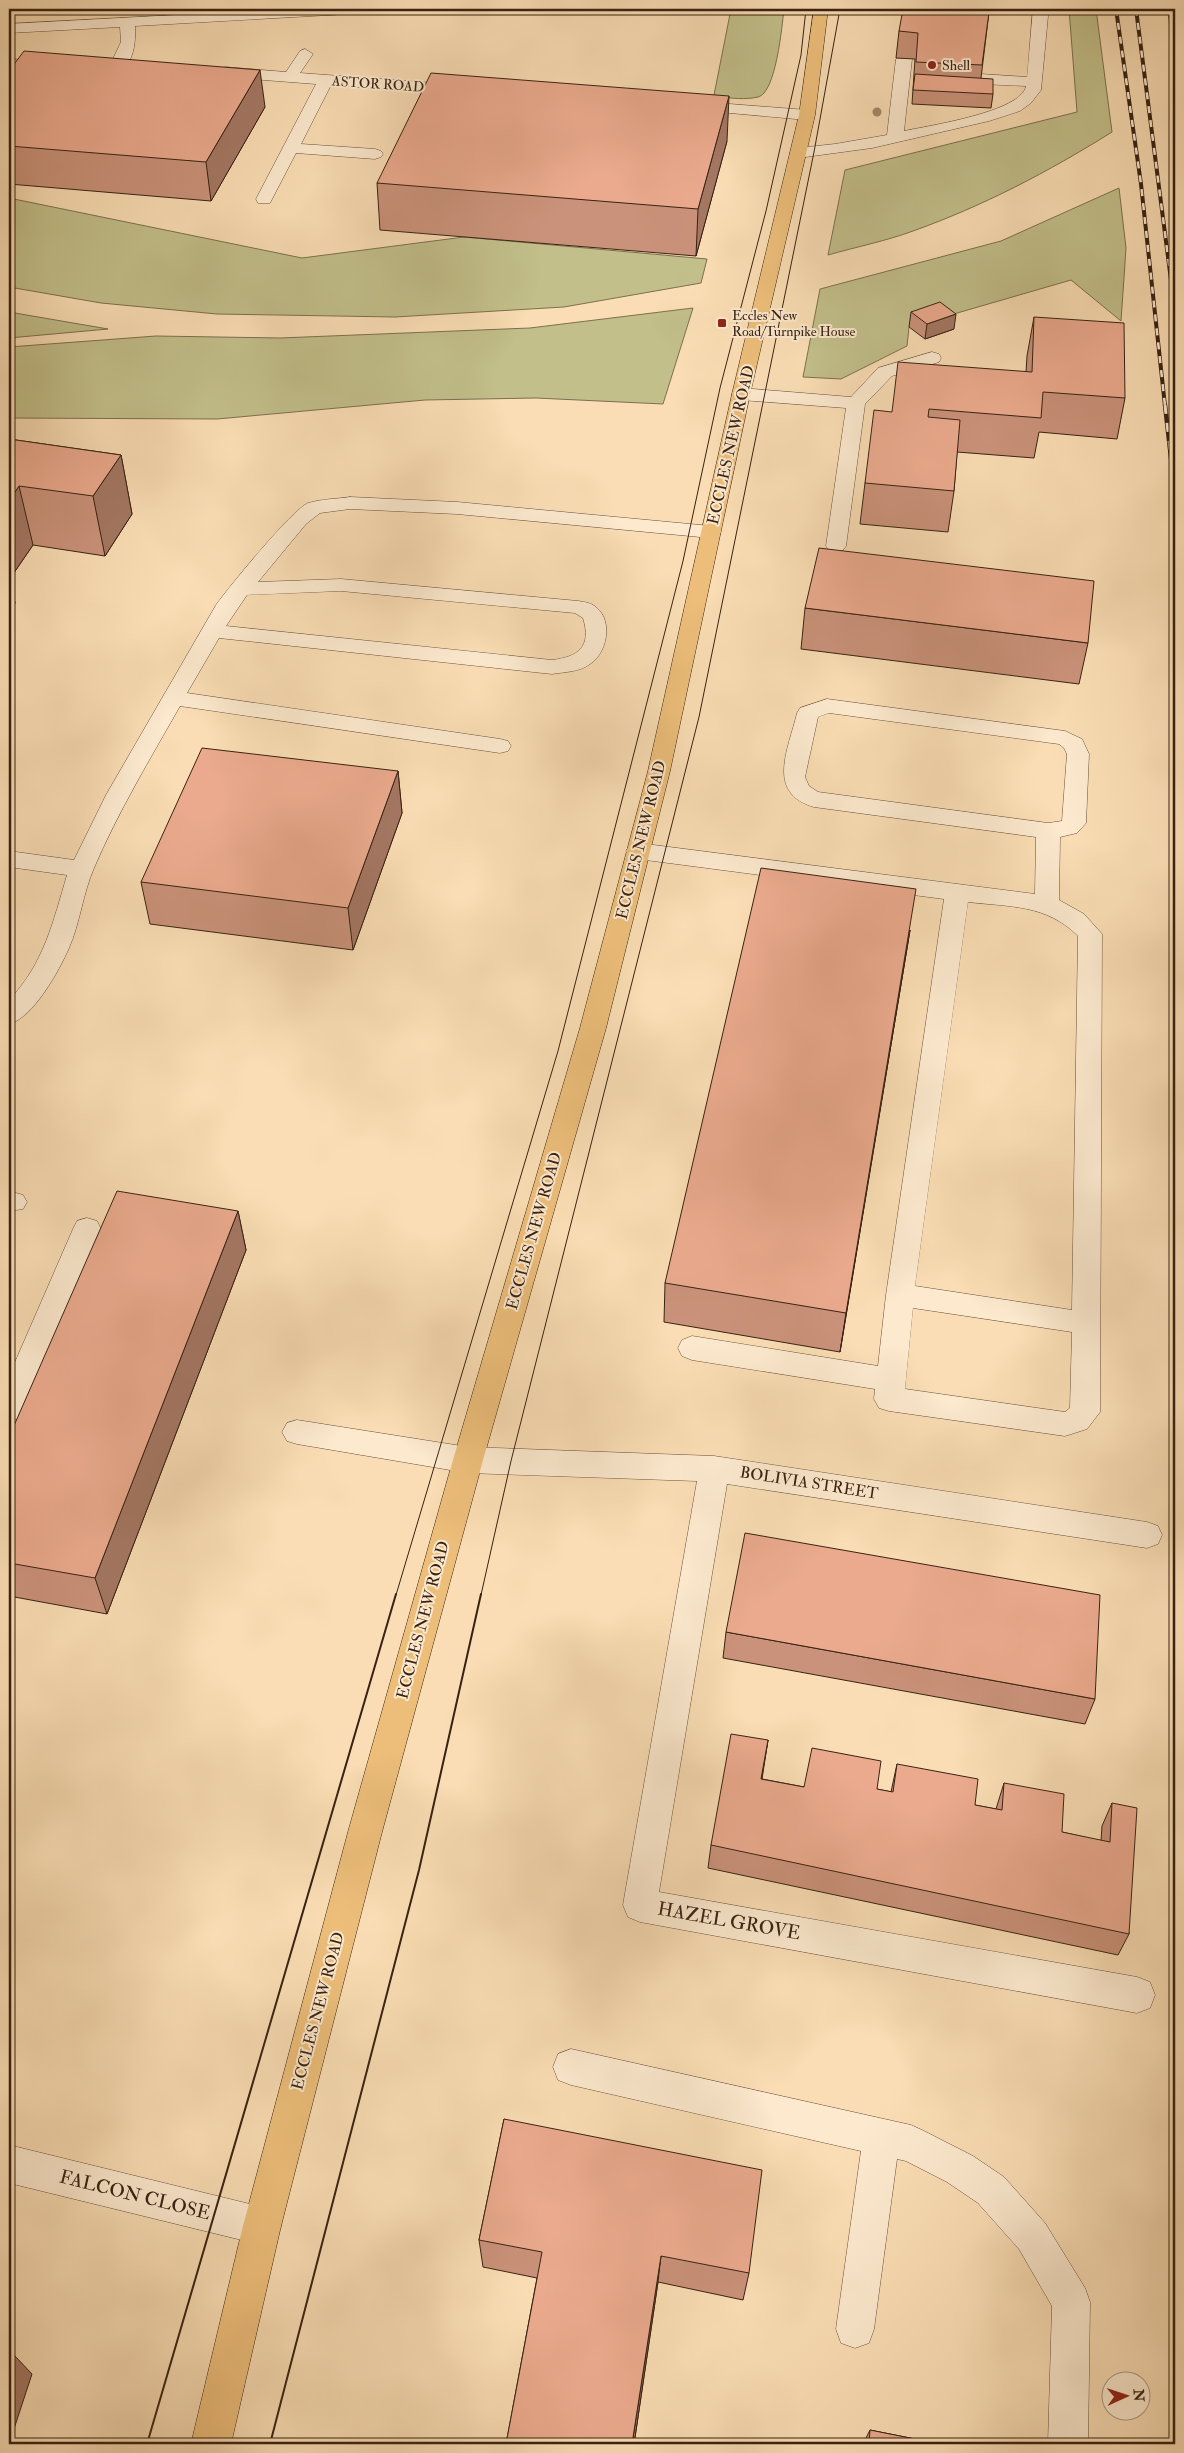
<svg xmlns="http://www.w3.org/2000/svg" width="1184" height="2453" font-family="'IM FELL Double Pica',serif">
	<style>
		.green { fill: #c2bf8a; stroke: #7d704e }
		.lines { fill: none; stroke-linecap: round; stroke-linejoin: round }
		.minor-casing { stroke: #68513b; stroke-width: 1 }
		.major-casing { stroke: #382213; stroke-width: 1 }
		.minor { fill: #fce9ce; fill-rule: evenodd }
		.major { fill: #edbe7a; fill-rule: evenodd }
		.tram-far1 { stroke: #382213; stroke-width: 1 }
		.tram { stroke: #382213; stroke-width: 2 }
		.rail-far1-casing { stroke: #382213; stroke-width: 4 }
		.rail-casing { stroke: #382213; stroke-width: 4.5 }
		.rail-far1 { stroke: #fce9ce; stroke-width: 2.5; stroke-dasharray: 7; stroke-linecap: butt }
		.rail { stroke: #fce9ce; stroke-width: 3; stroke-dasharray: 9; stroke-linecap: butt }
		.tree { fill: #a28c6c }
		.wall { fill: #ca927a; stroke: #382213 }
		.shaded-wall { fill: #a47763; stroke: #382213 }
		.building { fill: #ebaa8e; stroke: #382213 }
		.poi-dot { fill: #8f2418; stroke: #fce9ce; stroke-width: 2 }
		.labels { text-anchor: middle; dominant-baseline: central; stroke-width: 4; stroke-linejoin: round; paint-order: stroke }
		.far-poi-label { font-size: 14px; fill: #382213; stroke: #fce9ce; text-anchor: start }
		.far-street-label { font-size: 14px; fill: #382213; stroke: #fce9ce }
		.street-label { font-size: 16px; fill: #382213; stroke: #fce9ce }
		.near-street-label { font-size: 19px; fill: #382213; stroke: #fce9ce }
	</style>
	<rect width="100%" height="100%" fill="#faddb4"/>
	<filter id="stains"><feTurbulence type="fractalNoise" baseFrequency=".004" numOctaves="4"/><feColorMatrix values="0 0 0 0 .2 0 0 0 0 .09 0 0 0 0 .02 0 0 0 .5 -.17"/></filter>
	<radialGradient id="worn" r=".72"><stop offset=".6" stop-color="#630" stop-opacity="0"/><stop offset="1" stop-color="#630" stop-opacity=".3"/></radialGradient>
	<path class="green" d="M 731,9 L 784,9 C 782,26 776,93 758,97 C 746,100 731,98 719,97 L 714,95 Z
		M 1069,9 L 1096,9 L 1112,132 C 1048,172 983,206 913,231 C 886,241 856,247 828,255 L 845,170 L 1077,112 Z
		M 1167,9 L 1175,9 L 1175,87 L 1169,19 Z
		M 1119,188 L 1126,248 L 1121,321 L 1071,280 L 909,327 L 907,346 L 841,379 L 803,377 L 820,289 L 1001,241 Z
		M 9,198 L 302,258 L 464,237 L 707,259 L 701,283 L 564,307 L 395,317 L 217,314 L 101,303 L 9,287 Z
		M 693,308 L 663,404 L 536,398 L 425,400 L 217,419 L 9,418 L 9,347 L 156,336 L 280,338 L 530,328 Z
		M 9,312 L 108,329 L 9,338 Z"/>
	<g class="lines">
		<g class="minor-casing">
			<path id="minor" d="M 290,9 L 372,9 L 365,13 L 135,26 C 136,40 134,66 118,70 L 110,65 L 121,42 L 120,27 L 9,33 L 9,24 Z
				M 1033,9 L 1047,9 L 1048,16 L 1041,90 L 1031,103 L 1020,111 L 989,121 L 872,148 L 798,158 L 792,156 L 790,153 L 792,150 L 798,148 L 835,144 L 887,135 L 896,59 L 904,54 L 912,59 L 904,131 C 927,126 1022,112 1026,86 L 981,84 L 973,79 L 981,74 L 1027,77 Z
				M 305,49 L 313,54 L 300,73 L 461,85 L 469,90 L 461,95 L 331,85 L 301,144 L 375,149 L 381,151 L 383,154 L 381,157 L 375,159 L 296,153 L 270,203 L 258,203 L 256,199 L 316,84 L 225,77 L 217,72 L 225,67 L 286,72 L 300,51 Z
				M 50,58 L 58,63 L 55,66 L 9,70 L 9,60 Z
				M 691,101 L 807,110 L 815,115 L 807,120 L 685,109 L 683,106 L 685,103 Z
				M 932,352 L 939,354 L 941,358 L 939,362 L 892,376 L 865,404 L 846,546 L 843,550 L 836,552 L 829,550 L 826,546 L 846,408 L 741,400 L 734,398 L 732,394 L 734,390 L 741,388 L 851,397 L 878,368 Z
				M 350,497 L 457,502 L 711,526 L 718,528 L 721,532 L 718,536 L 711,538 L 457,514 L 350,509 L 320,513 L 306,524 L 258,582 L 341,579 L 578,601 C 585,602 592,603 597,608 C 613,622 607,653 590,664 C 580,672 564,672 552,674 L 219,638 L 187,693 L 500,739 L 508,741 L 511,746 L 508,751 L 500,753 L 180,706 C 150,759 118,812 94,868 C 83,893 80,923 69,948 C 59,971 33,1018 9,1024 L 9,1000 C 44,964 53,922 67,875 L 9,867 L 9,851 L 74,860 L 106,795 L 216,605 C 228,588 292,510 308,503 C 321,499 337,499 350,497 ZM 341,591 L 575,613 L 583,618 C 592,647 578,657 552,660 L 226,626 L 247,595 Z
				M 827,699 L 1065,731 L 1082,739 L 1089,754 L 1086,823 L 1077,833 L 1060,837 L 1059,900 L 1084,914 L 1102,934 L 1100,1412 L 1087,1429 L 1065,1436 L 889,1411 L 879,1408 L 874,1399 L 875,1389 L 692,1360 L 682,1356 L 678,1348 L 682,1340 L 692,1336 L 878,1366 L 886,1295 L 944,899 L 638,859 L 630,857 L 626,851 L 630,845 L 638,843 L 1035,894 L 1036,837 L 814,807 C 765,793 789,748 797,713 L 800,708 ZM 829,713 L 1059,744 L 1064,748 L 1067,754 L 1062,821 L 1048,823 L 818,792 L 809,786 L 805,777 L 818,717 ZM 968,902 C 1010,907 1046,904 1078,936 L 1072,1310 L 915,1286 ZM 913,1308 L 1072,1332 L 1070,1408 L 1065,1412 L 905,1389 Z
				M 9,1191 L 23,1195 L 27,1202 L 23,1209 L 9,1211 Z
				M 87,1218 L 97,1221 L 101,1229 L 24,1409 L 19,1418 L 9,1421 L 9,1376 L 73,1229 L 77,1221 Z
				M 297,1420 L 468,1447 L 714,1456 L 1147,1522 L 1158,1526 L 1162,1535 L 1158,1544 L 1147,1548 L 727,1484 L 659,1892 L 1137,1977 L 1150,1982 L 1155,1995 L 1150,2008 L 1137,2013 L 640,1922 L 628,1917 L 623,1905 L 697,1481 L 468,1473 L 297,1444 L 287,1441 L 282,1432 L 287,1423 Z
				M 571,2049 L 911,2125 L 924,2131 L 973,2156 L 1004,2177 L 1045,2223 L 1085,2288 L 1090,2302 L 1088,2444 L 1048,2444 L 1052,2306 L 1019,2249 L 978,2203 L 947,2182 L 906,2161 L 897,2159 L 874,2329 L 869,2343 L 855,2348 L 841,2343 L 836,2329 L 861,2151 L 571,2085 L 558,2080 L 553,2067 L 558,2054 Z
				M 9,2145 L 262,2207 L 275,2213 L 281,2226 L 275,2239 L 262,2245 L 9,2183 Z"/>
		</g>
		<g class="major-casing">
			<path id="major" d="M 814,9 L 828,9 L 815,115 L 750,394 L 670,771 L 606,1028 L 483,1460 L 382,1832 L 281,2226 L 231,2444 L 191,2444 L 243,2226 L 348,1832 L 453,1460 L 580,1028 L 648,771 L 732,394 L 799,115 Z"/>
		</g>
		<use href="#minor" class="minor"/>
		<use href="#major" class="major"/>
		<path class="tram-far1" d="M 396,1595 L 558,1051 L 683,561 L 720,388 L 766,211 L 801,55 L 806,9
			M 481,1595 L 511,1461 L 699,717 L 814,152 L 840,9"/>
		<path class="tram" d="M 147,2444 L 396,1594
			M 270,2444 L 419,1870 L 481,1594"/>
		<g class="rail-far1-casing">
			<path id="rail-far1" d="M 1116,9 L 1141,184 L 1165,406
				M 1136,9 L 1175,311"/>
		</g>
		<g class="rail-casing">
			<path id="rail" d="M 1165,405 L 1175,493"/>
		</g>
		<use href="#rail-far1" class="rail-far1"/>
		<use href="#rail" class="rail"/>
	</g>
	<circle class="tree" cx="877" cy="112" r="4.5"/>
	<path class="wall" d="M 989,12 L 981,78 L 993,94 L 991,108 L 912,104 L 915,59 L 896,58 L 899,31 Z
		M 9,71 L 265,107 L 211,201 L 9,184 Z
		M 727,141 L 696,256 L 380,230 L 377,183 Z
		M 911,312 L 954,329 L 925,339 L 909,327 Z
		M 1034,317 L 1125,398 L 1117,439 L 1039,432 L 1034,458 L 957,452 L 954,491 L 948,532 L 860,524 L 865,483 L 892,412 L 1026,372 L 1027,356 Z
		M 9,439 L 121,455 L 132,514 L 105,556 L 33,545 L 9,580 L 15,603 L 9,612 Z
		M 805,608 L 1088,643 L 1079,684 L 801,649 Z
		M 398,771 L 402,813 L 353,950 L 150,924 L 141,882 Z
		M 910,930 L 840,1352 L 664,1322 L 665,1283 Z
		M 238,1211 L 246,1250 L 107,1614 L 9,1596 L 9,1437 Z
		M 726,1632 L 1095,1699 L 1085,1724 L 723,1658 Z
		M 768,1740 L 762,1779 L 804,1787 L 877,1789 L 891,1792 L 897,1764 L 975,1805 L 996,1809 L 1004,1783 L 1062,1832 L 1101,1841 L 1102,1826 L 1112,1803 L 1129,1934 L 1118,1955 L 708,1868 L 711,1845 Z
		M 504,2119 L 749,2273 L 743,2300 L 658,2282 L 634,2444 L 506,2444 L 537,2278 L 483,2267 L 479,2240 Z
		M 870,2430 L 940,2444 L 863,2444 Z"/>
	<path class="shaded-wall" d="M 260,70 L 265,107 L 211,201 L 206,162 Z
		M 729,96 L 727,141 L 696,256 L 698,209 Z
		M 956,314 L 954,329 L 925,339 L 927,324 Z
		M 121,455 L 132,514 L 105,556 L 93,496 Z
		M 19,486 L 33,545 L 9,580 L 15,603 L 9,612 L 9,501 Z
		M 398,771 L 402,813 L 353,950 L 348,908 Z
		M 910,930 L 840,1352 L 846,1313 Z
		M 238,1211 L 246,1250 L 107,1614 L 95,1578 Z
		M 768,1740 L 764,1764 L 758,1802 L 761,1779 Z
		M 661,2256 L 658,2282 L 634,2444 L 632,2444 Z
		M 14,2355 L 32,2374 L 9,2444 L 9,2370 Z"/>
	<path class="building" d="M 903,9 L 934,9 L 989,12 L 982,65 L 916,62 L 918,33 L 899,31 Z
		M 24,51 L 260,70 L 206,162 L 9,146 L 9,71 Z
		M 431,73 L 729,96 L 698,209 L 377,183 Z
		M 915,74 L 993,79 L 993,94 L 913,90 Z
		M 940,302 L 956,314 L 927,324 L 911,312 Z
		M 1034,317 L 1124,323 L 1125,398 L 1043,392 L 1041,418 L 929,409 L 928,417 L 960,420 L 954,491 L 865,483 L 874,410 L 892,412 L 898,362 L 1032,372 Z
		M 9,439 L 121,455 L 93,496 L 19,486 L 9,501 Z
		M 819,548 L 1094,581 L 1088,643 L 805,608 Z
		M 202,748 L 398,771 L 348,908 L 141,882 Z
		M 761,868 L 916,889 L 846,1313 L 665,1283 Z
		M 117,1191 L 238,1211 L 95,1578 L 9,1563 L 9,1437 Z
		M 745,1533 L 1100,1595 L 1095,1699 L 726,1632 Z
		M 731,1734 L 768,1740 L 761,1779 L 804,1787 L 812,1748 L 881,1761 L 877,1789 L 893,1792 L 897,1764 L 978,1779 L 975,1805 L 1002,1810 L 1004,1783 L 1064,1794 L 1062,1832 L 1110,1842 L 1112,1803 L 1137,1808 L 1129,1934 L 711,1845 Z
		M 504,2119 L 762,2170 L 749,2273 L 661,2256 L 632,2444 L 506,2444 L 542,2252 L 479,2240 Z
		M 9,2353 L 14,2355 L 9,2370 Z
		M 870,2430 L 940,2444 L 869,2444 Z"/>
	<g class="poi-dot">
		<circle cx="932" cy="65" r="5"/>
		<rect x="717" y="318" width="10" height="10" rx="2.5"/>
	</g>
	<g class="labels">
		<g class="far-poi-label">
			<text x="942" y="65">Shell</text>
			<text x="732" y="315">Eccles New<tspan x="732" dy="16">Road/Turnpike House</tspan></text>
		</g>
		<g class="far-street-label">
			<text transform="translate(378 84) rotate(4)">ASTOR ROAD</text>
		</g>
		<g class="street-label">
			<text transform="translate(731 445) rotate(-77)">ECCLES NEW ROAD</text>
			<text transform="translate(641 840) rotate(-76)">ECCLES NEW ROAD</text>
			<text transform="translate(534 1231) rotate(-74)">ECCLES NEW ROAD</text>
			<text transform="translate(809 1483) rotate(9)">BOLIVIA STREET</text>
			<text transform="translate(423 1620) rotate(-75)">ECCLES NEW ROAD</text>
			<text transform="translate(318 2011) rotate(-75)">ECCLES NEW ROAD</text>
		</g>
		<g class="near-street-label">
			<text transform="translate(729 1921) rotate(10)">HAZEL GROVE</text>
			<text transform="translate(135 2195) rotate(14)">FALCON CLOSE</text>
		</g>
	</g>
	<rect width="1184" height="2453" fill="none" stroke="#faddb4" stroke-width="30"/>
	<rect x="10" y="10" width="1164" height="2433" fill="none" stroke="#382213" stroke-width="2.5"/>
	<rect x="15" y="15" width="1154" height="2423" fill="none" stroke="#382213"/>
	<g transform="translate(1126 2396) rotate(87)"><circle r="24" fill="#fce9ce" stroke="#ae9983"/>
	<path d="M0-4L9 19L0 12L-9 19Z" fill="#8f2418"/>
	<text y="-8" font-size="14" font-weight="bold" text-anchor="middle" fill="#382213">N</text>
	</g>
	<rect width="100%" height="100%" filter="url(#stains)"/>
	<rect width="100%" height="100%" fill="url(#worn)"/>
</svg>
